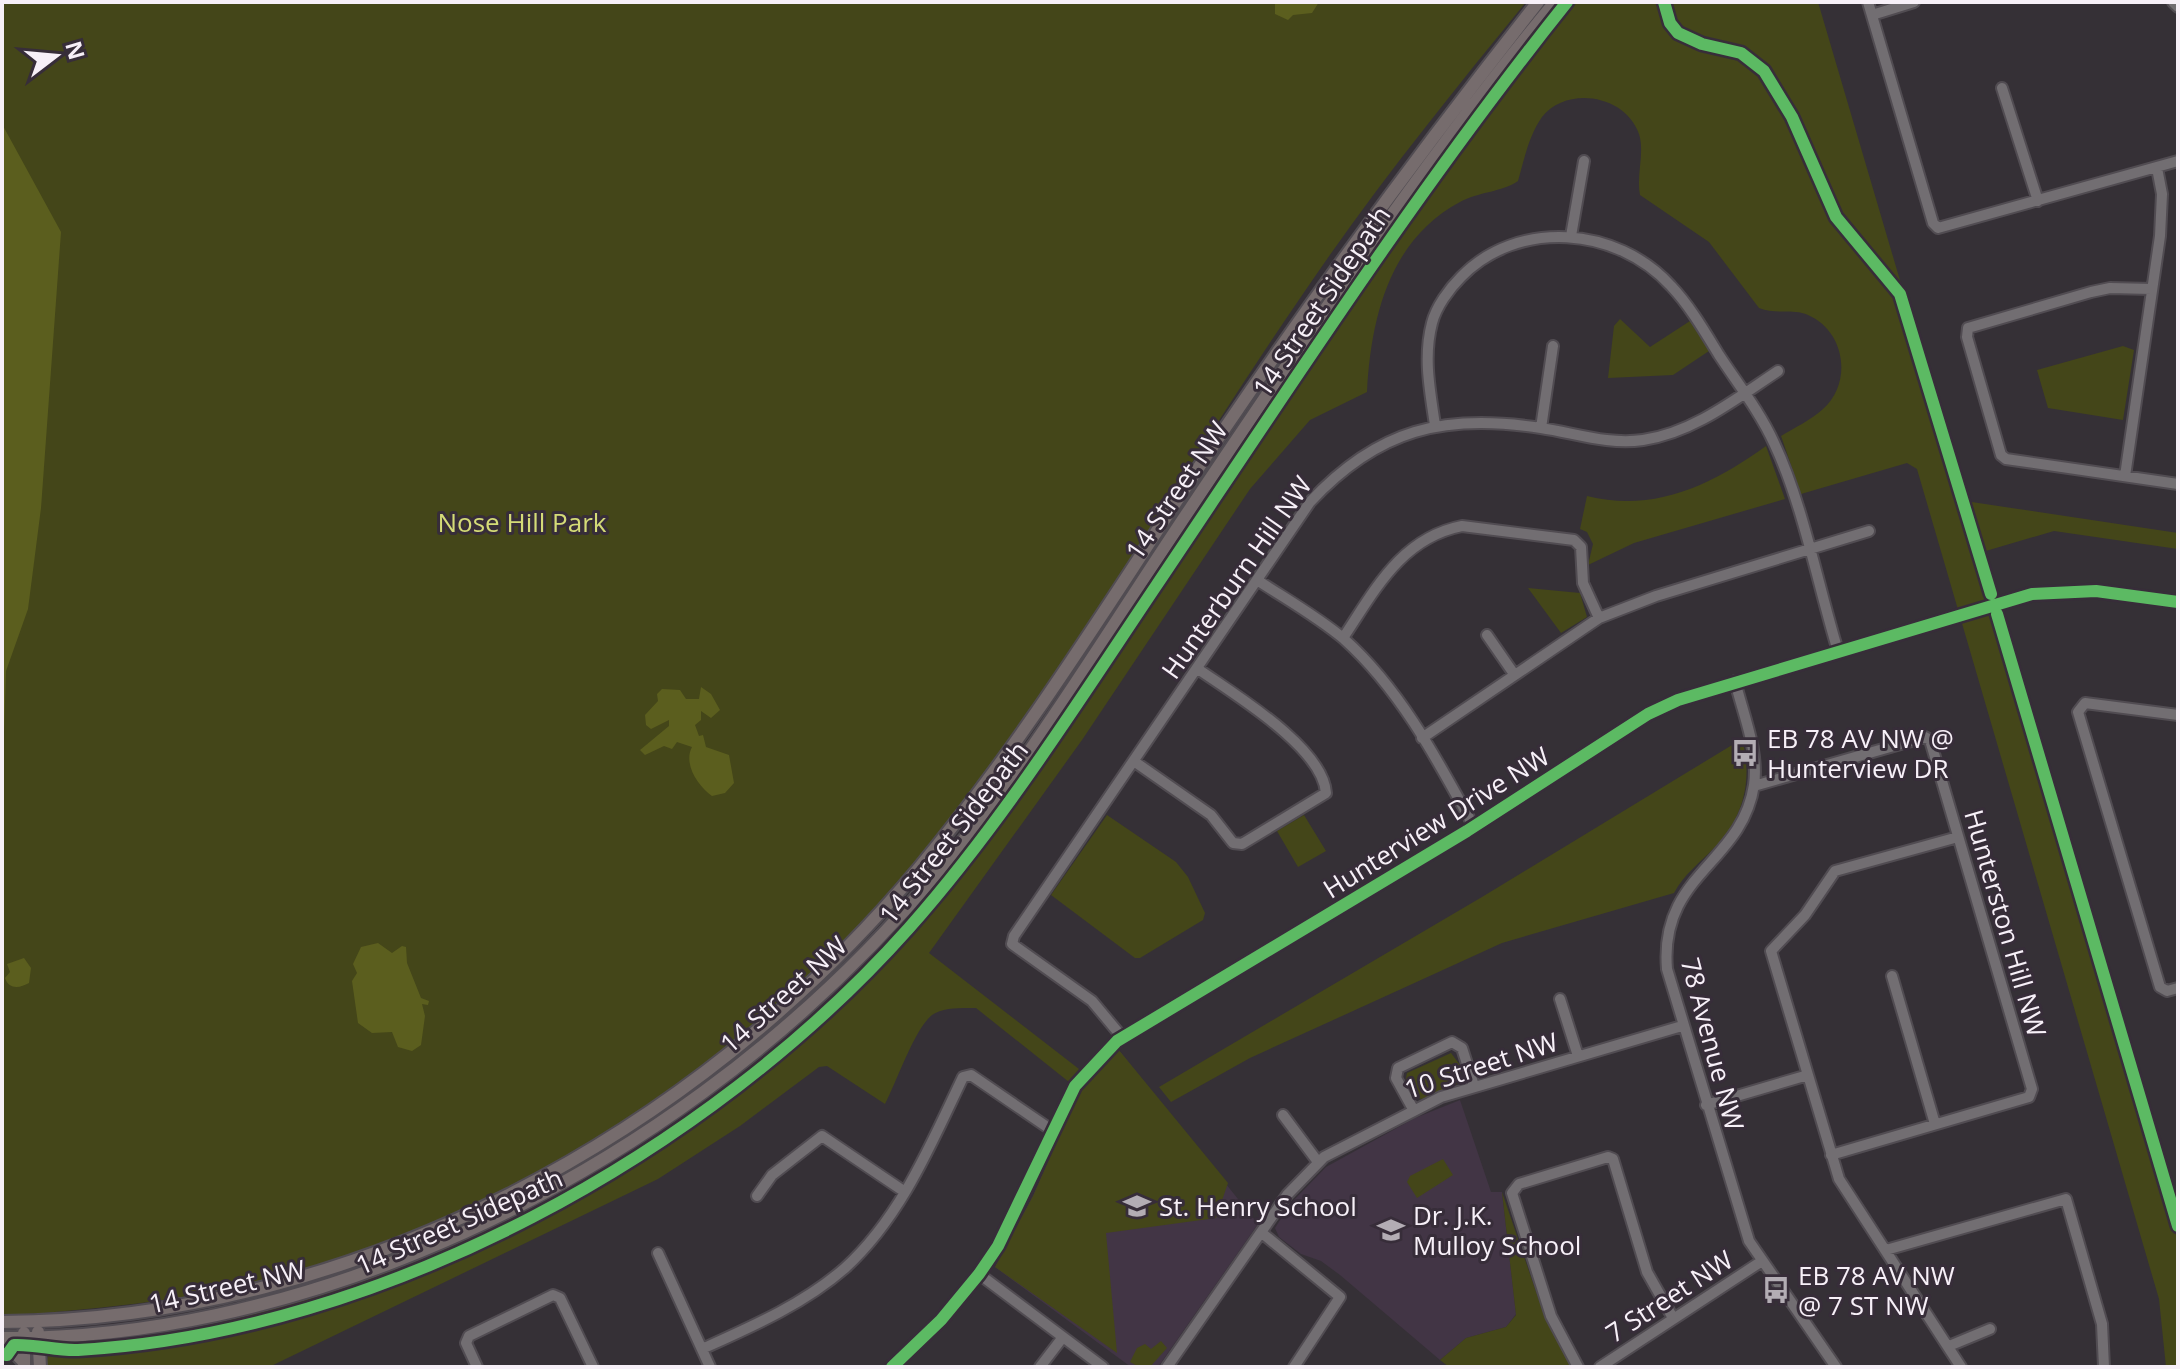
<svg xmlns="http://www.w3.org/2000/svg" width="2180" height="1369" font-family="'Open Sans',sans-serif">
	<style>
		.built { fill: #423545 }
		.green { fill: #444619 }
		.forest { fill: #5b5e1e }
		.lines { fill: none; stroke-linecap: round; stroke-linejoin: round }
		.minor-casing { stroke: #514c52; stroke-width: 14 }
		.major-casing { stroke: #514c52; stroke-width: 16 }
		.minor { stroke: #726e72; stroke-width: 10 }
		.major { stroke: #766c6d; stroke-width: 12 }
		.cycleway-casing { stroke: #372d39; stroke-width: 17 }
		.cycleway { stroke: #5cba63; stroke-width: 12 }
		.labels { text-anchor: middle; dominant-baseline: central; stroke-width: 6; stroke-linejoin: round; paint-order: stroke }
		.street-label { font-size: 26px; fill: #f7f0f8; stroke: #372d39 }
		.park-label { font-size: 26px; fill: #d4db77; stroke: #372d39 }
		.poi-label { font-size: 26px; fill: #f7f0f8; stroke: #372d39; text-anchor: start }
	</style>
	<rect width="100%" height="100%" fill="#353036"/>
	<path class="built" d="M 1118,1049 L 1258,1224 L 1158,1367 L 1131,1367 L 995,1267 L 1033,1196 L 1078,1094 Z
		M 1460,1100 L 1491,1192 L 1502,1192 L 1516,1314 L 1506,1327 L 1466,1338 L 1440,1360 L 1340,1275 L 1321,1261 L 1301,1254 L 1279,1237 L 1275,1228 L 1291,1203 L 1326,1167 L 1415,1118 Z"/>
	<path class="green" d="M 2,2 L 1526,2 C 1450,95 1375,188 1307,288 C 1193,453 1093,629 974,791 C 826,990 625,1147 395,1239 C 299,1277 200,1298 97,1308 C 65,1311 34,1315 2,1314 Z
		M 1563,2 L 1818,2 L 1965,501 L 2178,533 L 2178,549 L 2054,531 L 1979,553 L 2178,1214 L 2178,1367 L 2166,1367 L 2159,1299 L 1917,469 L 1907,463 L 1801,494 L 1781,436 C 1794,428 1811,420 1823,409 C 1853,382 1845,331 1808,315 C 1792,308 1775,315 1759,308 L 1709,242 L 1640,195 C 1636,175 1645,153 1639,134 C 1626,95 1567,85 1542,117 C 1529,135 1524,160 1518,181 C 1502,192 1478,192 1460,202 C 1389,240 1371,318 1367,392 L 1310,420 L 1250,489 L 1082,740 L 929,953 L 1079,1069 L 1069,1082 L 976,1008 C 963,1008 943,1007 932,1015 C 915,1028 896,1083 885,1104 L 827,1066 L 819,1067 L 740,1126 L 658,1179 L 269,1367 L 46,1367 L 49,1350 L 58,1344 L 206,1322 L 312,1296 L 378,1275 L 490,1229 L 645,1140 L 717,1089 L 811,1013 L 936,883 L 1429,168 Z
		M 1620,319 L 1650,347 L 1690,321 L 1709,351 L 1673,375 L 1608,378 L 1614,326 Z
		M 2123,346 L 2134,350 L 2123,420 L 2048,408 L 2037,370 Z
		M 1766,446 L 1785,499 L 1634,543 L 1588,565 L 1593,544 L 1587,532 L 1580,529 L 1587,496 C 1654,513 1712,485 1766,446 Z
		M 1528,588 L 1580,593 L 1587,617 L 1561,633 Z
		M 1742,739 C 1753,779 1744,817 1715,847 C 1700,863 1684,874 1674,893 L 1502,943 L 1250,1058 L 1171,1102 L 1159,1087 L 1482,897 Z
		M 1107,815 L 1176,862 L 1188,877 L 1205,913 L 1203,920 L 1140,958 L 1135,958 L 1051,895 Z
		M 1304,815 L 1326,851 L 1298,867 L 1277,831 Z
		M 1118,1049 L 1228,1183 L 1216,1218 L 1106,1233 L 1117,1353 L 995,1267 L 1033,1196 L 1078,1094 Z
		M 1451,1053 L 1460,1065 L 1462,1082 L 1422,1099 L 1414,1097 L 1405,1083 L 1407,1073 Z
		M 1443,1159 L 1453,1175 L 1417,1198 L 1407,1182 L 1410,1176 Z
		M 1502,1192 L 1545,1318 L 1571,1367 L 1449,1367 L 1440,1360 L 1466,1338 L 1506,1327 L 1516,1315 Z
		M 1161,1341 L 1167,1348 L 1150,1367 L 1139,1367 L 1130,1362 L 1137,1348 L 1145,1344 L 1151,1349 Z"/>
	<path class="forest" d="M 1275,2 L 1319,2 L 1312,13 L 1293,15 L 1288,20 L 1275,14 Z
		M 2,124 L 61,232 L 41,508 L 28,609 L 6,671 L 2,795 Z
		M 701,687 L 711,694 L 720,710 L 711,718 L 701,711 L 701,720 L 695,725 L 699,736 L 703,735 L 706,747 L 729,755 L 734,783 L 725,793 L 712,796 C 698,786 683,764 692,747 L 677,742 L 672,749 L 664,746 L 645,755 L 640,750 L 669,726 L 669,720 L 651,729 L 646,725 L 645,715 L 658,701 L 657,694 L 662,689 L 680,690 L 686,699 L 699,699 Z
		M 378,943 L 392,953 L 402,946 L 406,947 L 407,963 L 421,998 L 429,1001 L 428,1005 L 422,1004 L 425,1016 L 421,1045 L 412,1051 L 398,1047 L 392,1032 L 372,1033 L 358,1023 L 352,981 L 357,973 L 353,964 L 361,947 Z
		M 24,958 L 31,968 L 29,983 C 20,988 9,990 5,978 L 10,972 L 7,964 Z"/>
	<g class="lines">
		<g class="minor-casing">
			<path id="minor" d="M 1868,2 L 1933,223 L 1938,228 L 2178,161
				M 2173,2 L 2178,7
				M 1872,15 L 1914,2
				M 2002,88 L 2038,201
				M 1571,236 L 1584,161
				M 2152,289 L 2110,288 L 2091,292 L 1968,328 L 1967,337 L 2001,455 L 2006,459 L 2178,484
				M 1435,425 C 1430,391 1423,357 1432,323 C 1436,307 1449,289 1461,277 C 1517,219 1617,226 1671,286 C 1690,306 1705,332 1719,355 C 1738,384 1760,412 1774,443 C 1803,504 1818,586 1838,651
				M 1541,428 L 1553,346
				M 2125,476 L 2160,236 L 2162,194 L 2157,168
				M 1257,580 C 1286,599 1318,617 1344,639 C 1401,690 1438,761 1474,827
				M 1487,635 L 1514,674
				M 1343,638 C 1375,590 1401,538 1462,526 L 1574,540 L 1581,547 L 1583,583 L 1599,618
				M 1735,681 C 1743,714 1759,751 1754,785 C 1742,864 1659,874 1667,969 L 1749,1241 L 1836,1367
				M 2178,715 L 2085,703 L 2078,712 L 2160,987 L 2167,991 L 2178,988
				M 1422,738 L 1599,618 L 1656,596 L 1869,531
				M 1135,762 L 1211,815 L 1233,843 L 1242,844 L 1326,793 C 1323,747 1232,693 1198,669
				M 1754,786 L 1925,737 L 1930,740 L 2032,1089 L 2029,1097 L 1831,1155
				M 1958,837 L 1835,871 L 1805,915 L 1771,951 L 1839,1179 L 1961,1367
				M 1892,976 L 1935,1124
				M 1560,999 L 1578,1056
				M 1122,1037 L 1092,1001 L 1012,944 L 1014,936 L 1310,502 C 1378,429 1444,413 1541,428 C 1575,433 1608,445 1643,440 C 1693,433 1737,398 1778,371
				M 1706,1105 L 1808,1075
				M 1413,1109 L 1396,1078 L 1398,1068 L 1452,1042 L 1462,1048 L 1474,1086
				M 1283,1115 L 1318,1162
				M 757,1196 L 772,1175 L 822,1136 L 905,1192
				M 1262,1233 L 1340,1297 L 1294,1367
				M 1886,1250 L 2066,1199 L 2102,1324 L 2104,1367
				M 658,1253 L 710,1367
				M 979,1274 L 1103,1367
				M 1949,1346 L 1990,1329
				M 702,1349 C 751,1327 804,1304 845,1268 C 901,1217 931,1144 963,1077 L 971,1075 L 1053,1131
				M 477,1367 L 466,1343 L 469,1336 L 553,1295 L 560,1298 L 593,1367
				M 892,1367 L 941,1320 L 979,1274 L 998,1246 L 1075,1086 L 1117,1041 L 1467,831 L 1648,714 L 1678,700 L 2032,594 L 2096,591 L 2178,602
				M 1040,1367 L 1063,1337
				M 1167,1367 L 1287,1195 L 1324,1157 L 1441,1097 L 1682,1026
				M 1578,1367 L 1551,1316 L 1512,1193 L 1519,1184 L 1608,1157 L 1613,1159 L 1647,1272 L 1673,1318
				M 1600,1367 L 1762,1261"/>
		</g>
		<g class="major-casing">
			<path id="major" d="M 2,1322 C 355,1319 695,1137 919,868 C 1032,732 1124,578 1223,431 C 1323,284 1428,141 1538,2
				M 38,1332 L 40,1367
				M 24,1333 L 24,1367
				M 2,1338 C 145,1339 290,1305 421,1251 C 621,1169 800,1037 938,872 C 1032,759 1108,631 1190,509 C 1306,336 1422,163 1555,2
				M 2,1345 L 11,1349 L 24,1362"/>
		</g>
		<use href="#minor" class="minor"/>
		<use href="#major" class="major"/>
		<g class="cycleway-casing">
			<path id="cycleway" d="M 1664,2 L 1670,23 L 1678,33 L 1702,44 L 1741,53 L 1764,71 L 1792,117 L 1836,217 L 1900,294 L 1991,594
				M 1997,614 L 2178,1226
				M 2,1354 L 7,1355 L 14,1345 C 36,1344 57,1351 78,1350 C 382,1333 709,1153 909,928 C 1002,823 1078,702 1156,586 C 1289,388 1418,188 1567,2
				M 892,1367 L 941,1320 L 979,1274 L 998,1246 L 1075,1086 L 1117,1041 L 1467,831 L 1648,714 L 1678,700 L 2032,594 L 2096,591 L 2178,602"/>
		</g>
		<use href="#cycleway" class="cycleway"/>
	</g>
	<defs>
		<g id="bus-bare" transform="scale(2.16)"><path d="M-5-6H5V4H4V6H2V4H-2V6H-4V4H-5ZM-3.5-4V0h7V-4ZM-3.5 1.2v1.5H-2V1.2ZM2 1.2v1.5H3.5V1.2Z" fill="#b3adb4" stroke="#372d39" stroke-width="2.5" paint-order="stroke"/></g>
		<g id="school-bare" transform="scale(2.16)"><path d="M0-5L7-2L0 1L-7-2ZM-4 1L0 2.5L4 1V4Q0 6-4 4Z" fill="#b3adb4" stroke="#372d39" stroke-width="2.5" paint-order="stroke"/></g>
	</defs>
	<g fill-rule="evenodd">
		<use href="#bus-bare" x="1745" y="753"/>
		<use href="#school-bare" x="1137" y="1206"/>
		<use href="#school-bare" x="1391" y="1230"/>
		<use href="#bus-bare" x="1776" y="1290"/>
	</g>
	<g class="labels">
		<g class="street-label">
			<text transform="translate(1321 301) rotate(-56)">14 Street Sidepath</text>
			<text transform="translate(1176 490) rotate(-56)">14 Street NW</text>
			<text transform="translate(1236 577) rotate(-55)">Hunterburn Hill NW</text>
			<text transform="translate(1436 822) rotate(-32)">Hunterview Drive NW</text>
			<text transform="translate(953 832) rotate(-52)">14 Street Sidepath</text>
			<text transform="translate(2006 923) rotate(74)">Hunterston Hill NW</text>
			<text transform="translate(783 994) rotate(-42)">14 Street NW</text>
			<text transform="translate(1713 1044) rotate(75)">78 Avenue NW</text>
			<text transform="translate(1481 1065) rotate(-18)">10 Street NW</text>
			<text transform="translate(459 1221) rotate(-24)">14 Street Sidepath</text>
			<text transform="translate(227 1286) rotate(-13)">14 Street NW</text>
			<text transform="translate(1669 1296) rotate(-33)">7 Street NW</text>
		</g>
		<g class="park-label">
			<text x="522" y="522">Nose Hill Park</text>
		</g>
		<g class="poi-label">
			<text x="1767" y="738">EB 78 AV NW @<tspan x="1767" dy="30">Hunterview DR</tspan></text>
			<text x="1159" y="1206">St. Henry School</text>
			<text x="1413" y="1215">Dr. J.K.<tspan x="1413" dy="30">Mulloy School</tspan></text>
			<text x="1798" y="1275">EB 78 AV NW<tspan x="1798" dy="30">@ 7 ST NW</tspan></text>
		</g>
	</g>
	<rect width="2180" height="1369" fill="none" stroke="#f7f0f8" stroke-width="8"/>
	<g transform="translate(56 56) rotate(74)" stroke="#372d39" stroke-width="6" paint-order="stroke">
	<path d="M0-6L14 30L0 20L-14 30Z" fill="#f7f0f8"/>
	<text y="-12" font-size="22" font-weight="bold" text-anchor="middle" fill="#f7f0f8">N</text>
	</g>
</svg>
